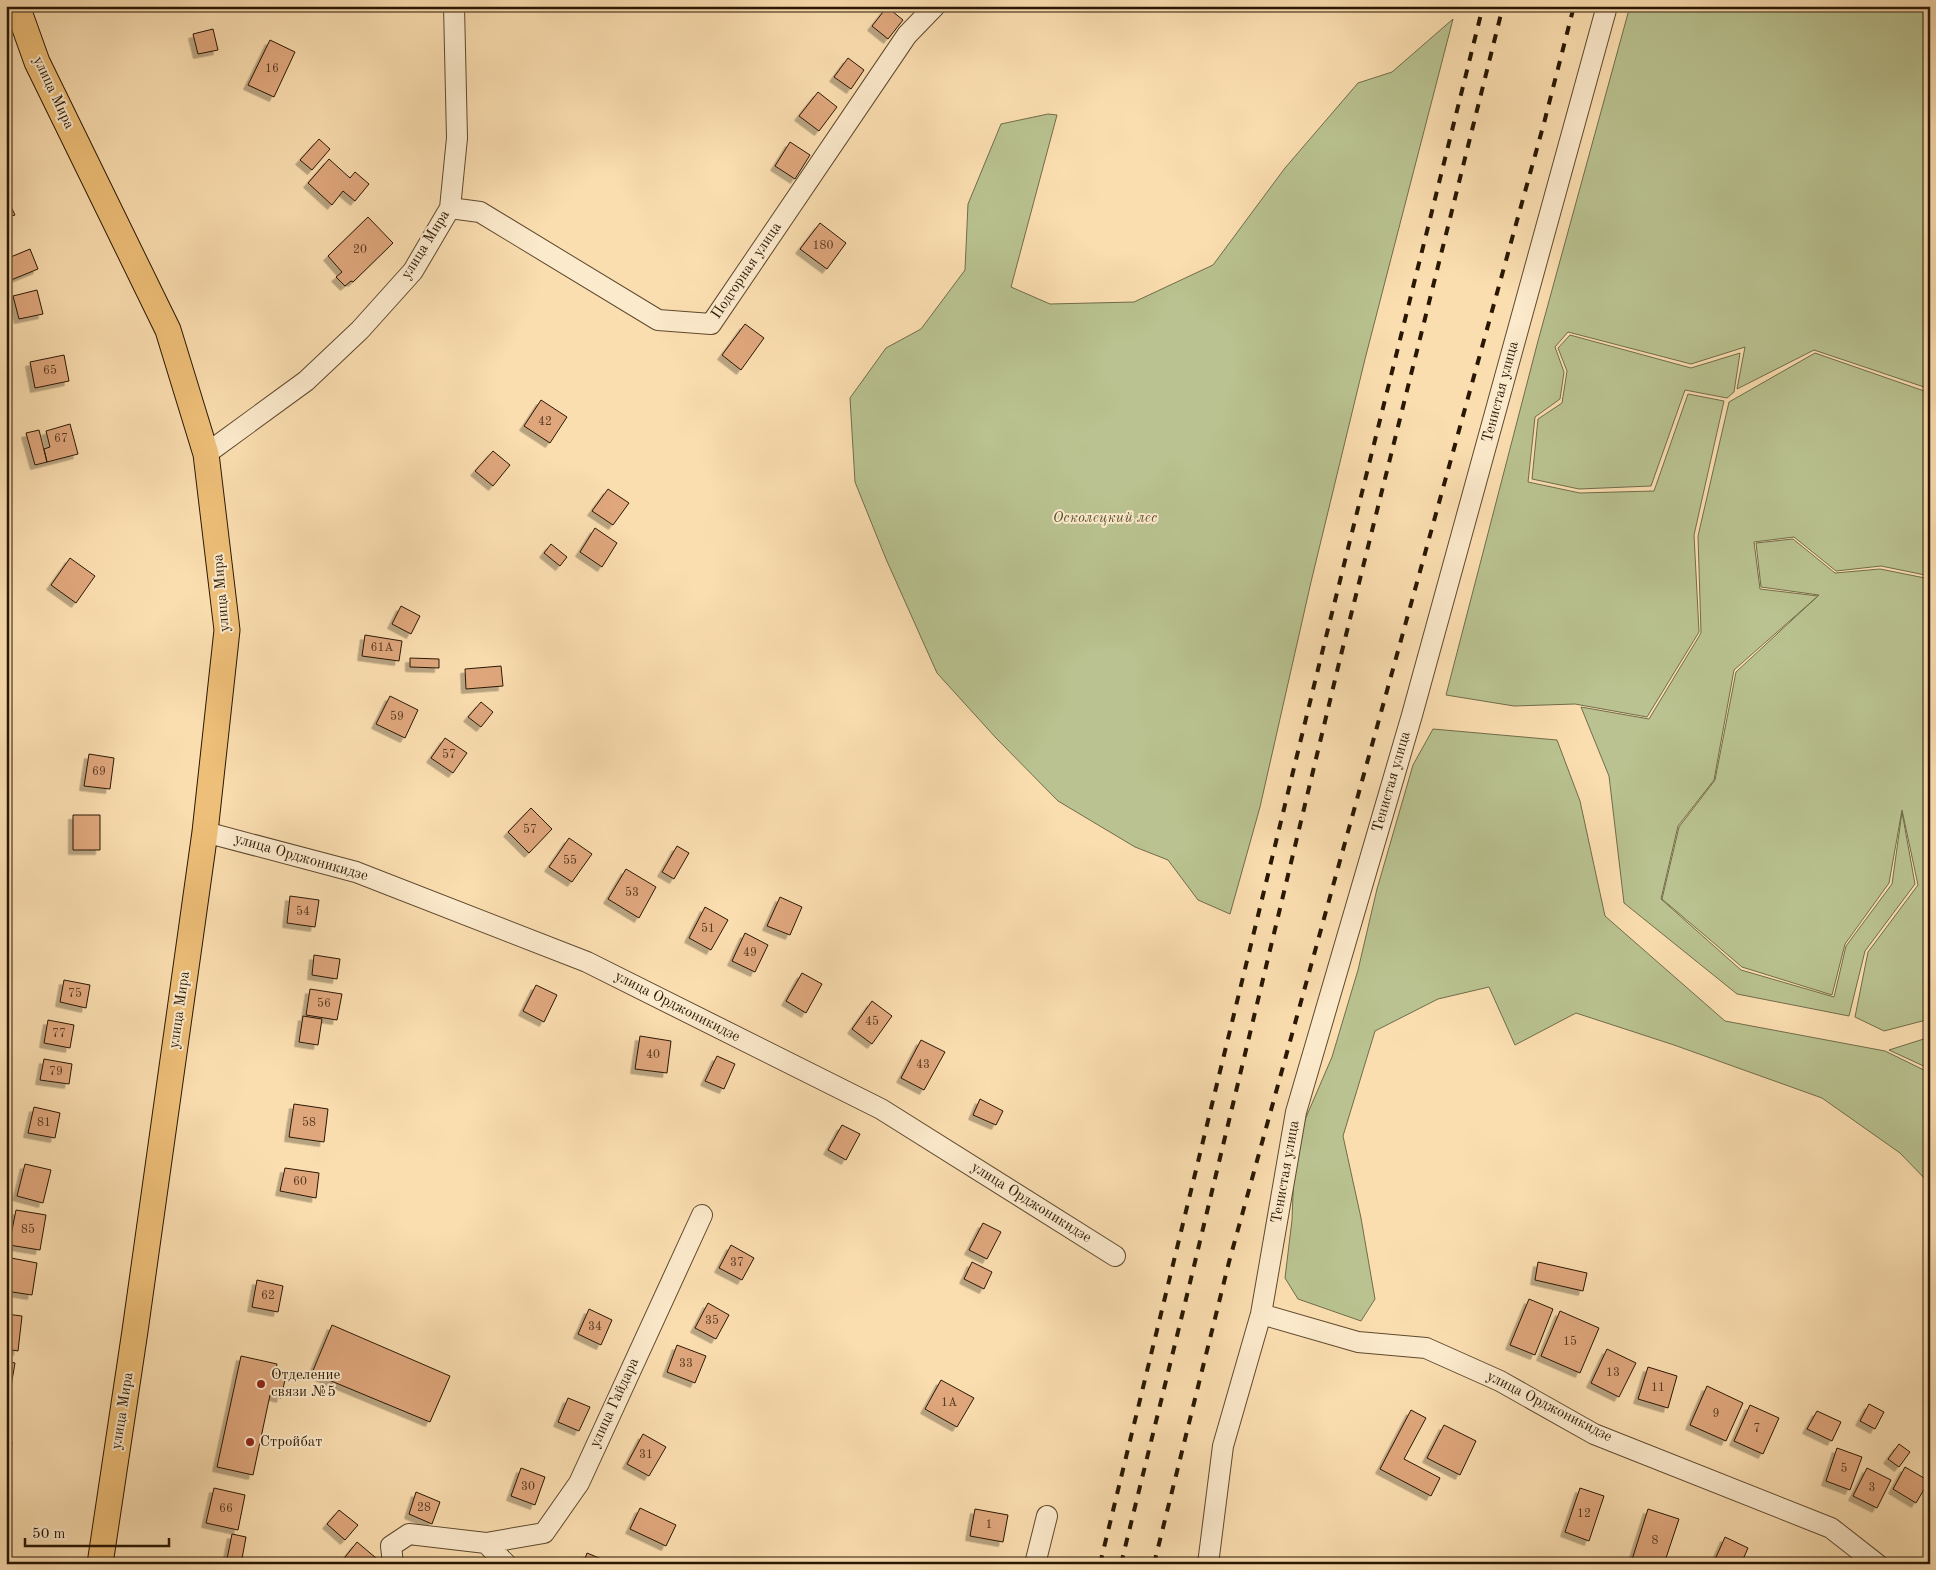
<svg xmlns="http://www.w3.org/2000/svg" width="1936" height="1570" font-family="'Old Standard TT',serif">
	<style>
		.green { fill: #b9c290; stroke: #716c4a }
		.building { fill: #e0a77d; stroke: #291703; filter: url(#shadow) }
		.lines { fill: none; stroke-linecap: round; stroke-linejoin: round }
		.minor-casing { stroke: #5e492e; stroke-width: 22 }
		.major-casing { stroke: #291703; stroke-width: 27 }
		.minor { stroke: #fceacc; stroke-width: 20 }
		.major { stroke: #eebf78; stroke-width: 25 }
		.rail { stroke: #291703; stroke-width: 4; stroke-dasharray: 9 9; stroke-linecap: butt }
		.poi-dot { fill: #8f2418; stroke: #fceacc; stroke-width: 2 }
		.labels { text-anchor: middle; dominant-baseline: central; stroke-width: 4; stroke-linejoin: round; paint-order: stroke }
		.number-label { font-size: 12px; fill: #573b22 }
		.street-label { font-size: 15px; fill: #291703; stroke: #fceacc }
		.park-label { font-size: 15px; font-style: italic; fill: #5b5334; stroke: #fceacc }
		.poi-label { font-size: 15px; fill: #291703; stroke: #fceacc; text-anchor: start }
	</style>
	<defs>
		<filter id="shadow"><feDropShadow dx="-4.5" dy="4.5" stdDeviation="0" flood-color="#0004"/></filter>
	</defs>
	<rect width="100%" height="100%" fill="#fbdeb0"/>
	<filter id="stains"><feTurbulence type="fractalNoise" baseFrequency=".004" numOctaves="4"/><feColorMatrix values="0 0 0 0 .2 0 0 0 0 .09 0 0 0 0 .02 0 0 0 .5 -.17"/></filter>
	<radialGradient id="worn" r=".72"><stop offset=".6" stop-color="#630" stop-opacity="0"/><stop offset="1" stop-color="#630" stop-opacity=".3"/></radialGradient>
	<path class="green" d="M 1630,6 L 1930,6 L 1930,389 L 1814,350 L 1737,389 L 1745,347 L 1691,364 L 1568,332 L 1555,347 L 1564,372 L 1560,399 L 1535,417 L 1528,482 L 1580,493 L 1654,491 L 1688,394 L 1724,401 L 1694,535 L 1699,632 L 1647,717 L 1575,704 L 1514,706 L 1446,695 L 1538,341 Z
		M 1453,19 L 1365,359 L 1311,582 L 1260,807 L 1230,914 L 1198,900 L 1168,860 L 1135,847 L 1058,801 L 996,738 L 937,673 L 886,559 L 855,482 L 850,398 L 886,348 L 921,329 L 965,270 L 968,204 L 1001,124 L 1048,114 L 1057,115 L 1011,287 L 1050,304 L 1134,302 L 1213,265 L 1285,168 L 1358,83 L 1392,72 Z
		M 1570,335 L 1691,368 L 1740,353 L 1734,392 L 1727,398 L 1685,390 L 1651,486 L 1579,489 L 1532,479 L 1538,419 L 1562,403 L 1567,371 L 1558,348 Z
		M 1815,353 L 1930,393 L 1930,576 L 1881,566 L 1836,571 L 1794,537 L 1754,542 L 1760,589 L 1818,596 L 1734,670 L 1714,780 L 1678,826 L 1661,899 L 1741,970 L 1834,997 L 1846,946 L 1892,884 L 1902,812 L 1915,884 L 1865,951 L 1849,1016 L 1737,994 L 1624,903 L 1609,776 L 1581,707 L 1649,719 L 1701,633 L 1698,536 L 1729,402 Z
		M 1793,539 L 1835,573 L 1880,569 L 1930,579 L 1930,1019 L 1884,1031 L 1855,1017 L 1868,952 L 1918,885 L 1902,810 L 1889,883 L 1845,944 L 1832,995 L 1742,967 L 1662,899 L 1679,827 L 1715,780 L 1736,672 L 1819,595 L 1761,587 L 1756,543 Z
		M 1433,729 L 1557,740 L 1580,801 L 1605,916 L 1725,1021 L 1885,1051 L 1930,1073 L 1930,1184 L 1900,1153 L 1822,1098 L 1674,1045 L 1576,1013 L 1515,1045 L 1489,987 L 1438,999 L 1375,1031 L 1343,1136 L 1361,1218 L 1375,1299 L 1361,1321 L 1298,1299 L 1285,1278 L 1292,1220 L 1295,1143 L 1332,1057 L 1358,970 L 1377,889 L 1413,765 Z
		M 1930,1037 L 1930,1069 L 1889,1050 Z"/>
	<path class="building" d="M 887,7 L 903,20 L 888,39 L 872,26 Z
		M 213,29 L 218,50 L 198,54 L 193,34 Z
		M 270,40 L 295,52 L 274,97 L 248,85 Z
		M 848,58 L 864,70 L 851,89 L 834,77 Z
		M 818,92 L 837,107 L 819,131 L 799,116 Z
		M 319,139 L 330,149 L 312,170 L 300,160 Z
		M 790,142 L 810,155 L 795,179 L 775,166 Z
		M 329,159 L 350,178 L 355,172 L 369,184 L 355,201 L 343,191 L 332,205 L 308,183 Z
		M 6,196 L 15,215 L 6,218 Z
		M 368,217 L 393,243 L 353,282 L 351,281 L 345,286 L 336,277 L 342,272 L 328,256 Z
		M 820,223 L 846,243 L 827,269 L 800,249 Z
		M 30,249 L 38,269 L 6,282 L 6,259 Z
		M 37,290 L 43,314 L 19,319 L 13,296 Z
		M 745,324 L 764,338 L 741,370 L 722,355 Z
		M 64,355 L 69,381 L 35,388 L 30,362 Z
		M 541,400 L 567,417 L 550,443 L 524,426 Z
		M 70,424 L 78,454 L 47,462 L 44,449 L 50,447 L 46,431 Z
		M 39,430 L 47,462 L 35,465 L 26,433 Z
		M 493,451 L 510,465 L 493,486 L 475,471 Z
		M 608,489 L 629,503 L 613,525 L 592,511 Z
		M 595,528 L 617,543 L 602,567 L 580,552 Z
		M 551,544 L 567,557 L 560,566 L 544,553 Z
		M 70,558 L 95,576 L 76,603 L 51,585 Z
		M 401,606 L 420,616 L 411,634 L 392,624 Z
		M 365,635 L 402,641 L 399,661 L 362,656 Z
		M 410,658 L 439,659 L 439,668 L 410,667 Z
		M 501,666 L 503,686 L 466,689 L 465,669 Z
		M 390,696 L 418,710 L 405,738 L 376,724 Z
		M 481,702 L 493,712 L 481,727 L 468,717 Z
		M 445,738 L 467,753 L 453,773 L 431,758 Z
		M 89,754 L 114,758 L 110,789 L 84,786 Z
		M 531,808 L 552,829 L 529,853 L 508,832 Z
		M 73,815 L 100,815 L 100,850 L 73,850 Z
		M 569,838 L 592,854 L 572,882 L 549,867 Z
		M 677,846 L 689,853 L 674,879 L 662,872 Z
		M 626,869 L 656,887 L 639,918 L 608,899 Z
		M 290,896 L 319,900 L 315,927 L 287,923 Z
		M 780,897 L 802,907 L 790,935 L 767,926 Z
		M 705,907 L 728,920 L 711,950 L 689,938 Z
		M 745,933 L 768,945 L 755,972 L 732,961 Z
		M 314,955 L 340,959 L 337,979 L 312,975 Z
		M 802,973 L 822,984 L 806,1013 L 786,1001 Z
		M 64,980 L 90,985 L 86,1008 L 60,1002 Z
		M 536,985 L 557,995 L 544,1022 L 523,1011 Z
		M 310,989 L 342,994 L 337,1020 L 306,1015 Z
		M 872,1001 L 892,1016 L 872,1044 L 852,1029 Z
		M 303,1016 L 322,1019 L 318,1045 L 299,1042 Z
		M 48,1020 L 74,1025 L 70,1048 L 44,1043 Z
		M 640,1036 L 671,1041 L 667,1073 L 635,1069 Z
		M 921,1040 L 945,1052 L 924,1090 L 901,1078 Z
		M 717,1056 L 735,1064 L 724,1089 L 705,1081 Z
		M 44,1059 L 72,1064 L 69,1084 L 40,1080 Z
		M 980,1099 L 1003,1111 L 996,1125 L 973,1115 Z
		M 294,1104 L 328,1109 L 324,1142 L 289,1137 Z
		M 34,1107 L 60,1113 L 55,1138 L 28,1133 Z
		M 842,1125 L 860,1134 L 846,1160 L 828,1150 Z
		M 25,1164 L 51,1170 L 43,1203 L 17,1196 Z
		M 285,1168 L 319,1173 L 316,1198 L 280,1191 Z
		M 16,1210 L 46,1215 L 40,1250 L 9,1245 Z
		M 983,1223 L 1001,1232 L 987,1259 L 969,1250 Z
		M 731,1245 L 754,1258 L 742,1280 L 719,1268 Z
		M 6,1257 L 37,1263 L 32,1295 L 6,1291 Z
		M 972,1262 L 992,1272 L 984,1289 L 964,1279 Z
		M 1538,1262 L 1587,1273 L 1583,1291 L 1535,1280 Z
		M 257,1280 L 283,1286 L 278,1312 L 252,1307 Z
		M 1529,1299 L 1553,1309 L 1535,1355 L 1510,1345 Z
		M 708,1303 L 729,1315 L 716,1339 L 695,1328 Z
		M 589,1309 L 612,1320 L 601,1345 L 578,1334 Z
		M 1560,1311 L 1599,1328 L 1580,1373 L 1541,1356 Z
		M 6,1314 L 22,1316 L 18,1351 L 6,1349 Z
		M 332,1325 L 450,1376 L 430,1422 L 312,1373 Z
		M 677,1345 L 706,1356 L 695,1383 L 667,1372 Z
		M 1607,1349 L 1636,1363 L 1619,1397 L 1591,1383 Z
		M 241,1356 L 277,1364 L 275,1373 L 286,1375 L 281,1398 L 270,1395 L 253,1475 L 217,1467 Z
		M 6,1361 L 15,1363 L 9,1398 L 6,1397 Z
		M 1648,1367 L 1677,1376 L 1668,1408 L 1638,1399 Z
		M 941,1380 L 974,1398 L 957,1427 L 925,1409 Z
		M 1707,1386 L 1743,1403 L 1726,1441 L 1690,1425 Z
		M 568,1398 L 590,1407 L 579,1431 L 558,1422 Z
		M 1869,1404 L 1884,1412 L 1875,1429 L 1860,1421 Z
		M 1750,1405 L 1779,1418 L 1763,1454 L 1734,1441 Z
		M 1411,1410 L 1426,1418 L 1404,1459 L 1440,1478 L 1431,1496 L 1380,1469 Z
		M 1817,1411 L 1841,1422 L 1832,1441 L 1807,1429 Z
		M 1444,1425 L 1476,1441 L 1460,1475 L 1427,1458 Z
		M 643,1434 L 666,1447 L 649,1476 L 627,1464 Z
		M 6,1441 L 12,1442 L 8,1470 L 6,1469 Z
		M 1899,1444 L 1910,1452 L 1899,1467 L 1888,1459 Z
		M 1837,1448 L 1862,1457 L 1850,1490 L 1826,1481 Z
		M 1905,1467 L 1929,1481 L 1916,1503 L 1893,1489 Z
		M 521,1468 L 545,1477 L 535,1505 L 511,1496 Z
		M 1867,1468 L 1891,1480 L 1877,1508 L 1853,1496 Z
		M 214,1488 L 245,1495 L 238,1530 L 206,1523 Z
		M 1580,1488 L 1604,1496 L 1589,1541 L 1565,1532 Z
		M 416,1492 L 440,1502 L 432,1524 L 409,1514 Z
		M 640,1508 L 676,1525 L 666,1546 L 630,1529 Z
		M 975,1509 L 1008,1515 L 1003,1542 L 970,1536 Z
		M 1648,1509 L 1679,1519 L 1664,1564 L 1631,1563 Z
		M 339,1510 L 358,1525 L 345,1540 L 327,1524 Z
		M 232,1534 L 246,1537 L 241,1564 L 226,1564 Z
		M 1725,1537 L 1748,1548 L 1741,1564 L 1713,1564 Z
		M 357,1542 L 382,1563 L 382,1564 L 345,1564 L 342,1561 Z
		M 587,1553 L 604,1560 L 603,1564 L 583,1564 Z"/>
	<g class="lines">
		<g class="minor-casing">
			<path id="minor" d="M 450,208 L 480,212 L 658,320 L 711,324 L 907,35 L 935,6
				M 206,454 L 306,381 L 360,330 L 413,271 L 450,208 L 457,138 L 454,6
				M 205,832 L 356,872 L 587,962 L 881,1109 L 1115,1256
				M 1261,1314 L 1358,1342 L 1426,1348 L 1500,1381 L 1594,1434 L 1831,1528 L 1877,1564
				M 393,1564 L 391,1546 L 409,1534 L 486,1543
				M 506,1564 L 486,1543 L 544,1533 L 579,1483 L 702,1215
				M 1035,1564 L 1047,1516
				M 1208,1564 L 1223,1446 L 1261,1314 L 1296,1112 L 1412,715 L 1607,6"/>
		</g>
		<g class="major-casing">
			<path id="major" d="M 17,6 L 37,62 L 168,330 L 206,454 L 227,630 L 205,832 L 135,1331 L 100,1564"/>
		</g>
		<use href="#minor" class="minor"/>
		<use href="#major" class="major"/>
		<path class="rail" d="M 1100,1564 L 1321,657 L 1483,6
			M 1121,1564 L 1188,1291 L 1340,659 L 1503,6
			M 1154,1564 L 1229,1262 L 1544,123 L 1574,6"/>
	</g>
	<g class="poi-dot">
		<circle cx="261" cy="1384" r="5"/>
		<circle cx="250" cy="1442" r="5"/>
	</g>
	<g class="labels">
		<g class="number-label">
			<text x="272" y="69">16</text>
			<text x="823" y="246">180</text>
			<text x="360" y="250">20</text>
			<text x="50" y="371">65</text>
			<text x="545" y="422">42</text>
			<text x="61" y="439">67</text>
			<text x="382" y="648">61А</text>
			<text x="397" y="717">59</text>
			<text x="449" y="755">57</text>
			<text x="99" y="772">69</text>
			<text x="530" y="830">57</text>
			<text x="570" y="861">55</text>
			<text x="632" y="893">53</text>
			<text x="303" y="912">54</text>
			<text x="708" y="929">51</text>
			<text x="750" y="953">49</text>
			<text x="75" y="994">75</text>
			<text x="324" y="1004">56</text>
			<text x="872" y="1022">45</text>
			<text x="59" y="1034">77</text>
			<text x="653" y="1055">40</text>
			<text x="923" y="1065">43</text>
			<text x="56" y="1072">79</text>
			<text x="44" y="1123">81</text>
			<text x="309" y="1123">58</text>
			<text x="300" y="1182">60</text>
			<text x="28" y="1230">85</text>
			<text x="737" y="1263">37</text>
			<text x="268" y="1296">62</text>
			<text x="712" y="1321">35</text>
			<text x="595" y="1327">34</text>
			<text x="1570" y="1342">15</text>
			<text x="686" y="1364">33</text>
			<text x="1613" y="1373">13</text>
			<text x="1658" y="1388">11</text>
			<text x="949" y="1403">1А</text>
			<text x="1716" y="1414">9</text>
			<text x="1757" y="1429">7</text>
			<text x="646" y="1455">31</text>
			<text x="1844" y="1469">5</text>
			<text x="528" y="1487">30</text>
			<text x="1872" y="1488">3</text>
			<text x="424" y="1508">28</text>
			<text x="226" y="1509">66</text>
			<text x="1584" y="1514">12</text>
			<text x="989" y="1525">1</text>
			<text x="1655" y="1541">8</text>
		</g>
		<g class="street-label">
			<text transform="translate(53 93) rotate(65)">улица Мира</text>
			<text transform="translate(426 245) rotate(-58)">улица Мира</text>
			<text transform="translate(747 271) rotate(-56)">Подгорная улица</text>
			<text transform="translate(1501 392) rotate(-75)">Тенистая улица</text>
			<text transform="translate(222 593) rotate(-95)">улица Мира</text>
			<text transform="translate(1392 782) rotate(-74)">Тенистая улица</text>
			<text transform="translate(301 858) rotate(16)">улица Орджоникидзе</text>
			<text transform="translate(677 1007) rotate(27)">улица Орджоникидзе</text>
			<text transform="translate(180 1010) rotate(-82)">улица Мира</text>
			<text transform="translate(1286 1172) rotate(-80)">Тенистая улица</text>
			<text transform="translate(1031 1203) rotate(32)">улица Орджоникидзе</text>
			<text transform="translate(615 1403) rotate(-65)">улица Гайдара</text>
			<text transform="translate(1549 1407) rotate(27)">улица Орджоникидзе</text>
			<text transform="translate(123 1411) rotate(-81)">улица Мира</text>
		</g>
		<g class="park-label">
			<text x="1105" y="518">Осколецкий лес</text>
		</g>
		<g class="poi-label">
			<text x="271" y="1375">Отделение<tspan x="271" dy="17">связи №5</tspan></text>
			<text x="260" y="1442">Стройбат</text>
		</g>
	</g>
	<rect width="1936" height="1570" fill="none" stroke="#fbdeb0" stroke-width="25"/>
	<rect x="8" y="8" width="1921" height="1555" fill="none" stroke="#291703" stroke-width="2.5"/>
	<rect x="12" y="12" width="1911" height="1545" fill="none" stroke="#291703"/>
	<path d="M25 1538v8h144v-8" fill="none" stroke="#291703" stroke-width="2.5"/>
	<text x="32" y="1538" font-size="15" fill="#291703" stroke="#fceacc" stroke-width="4" paint-order="stroke">50 m</text>
	<rect width="100%" height="100%" filter="url(#stains)"/>
	<rect width="100%" height="100%" fill="url(#worn)"/>
</svg>
